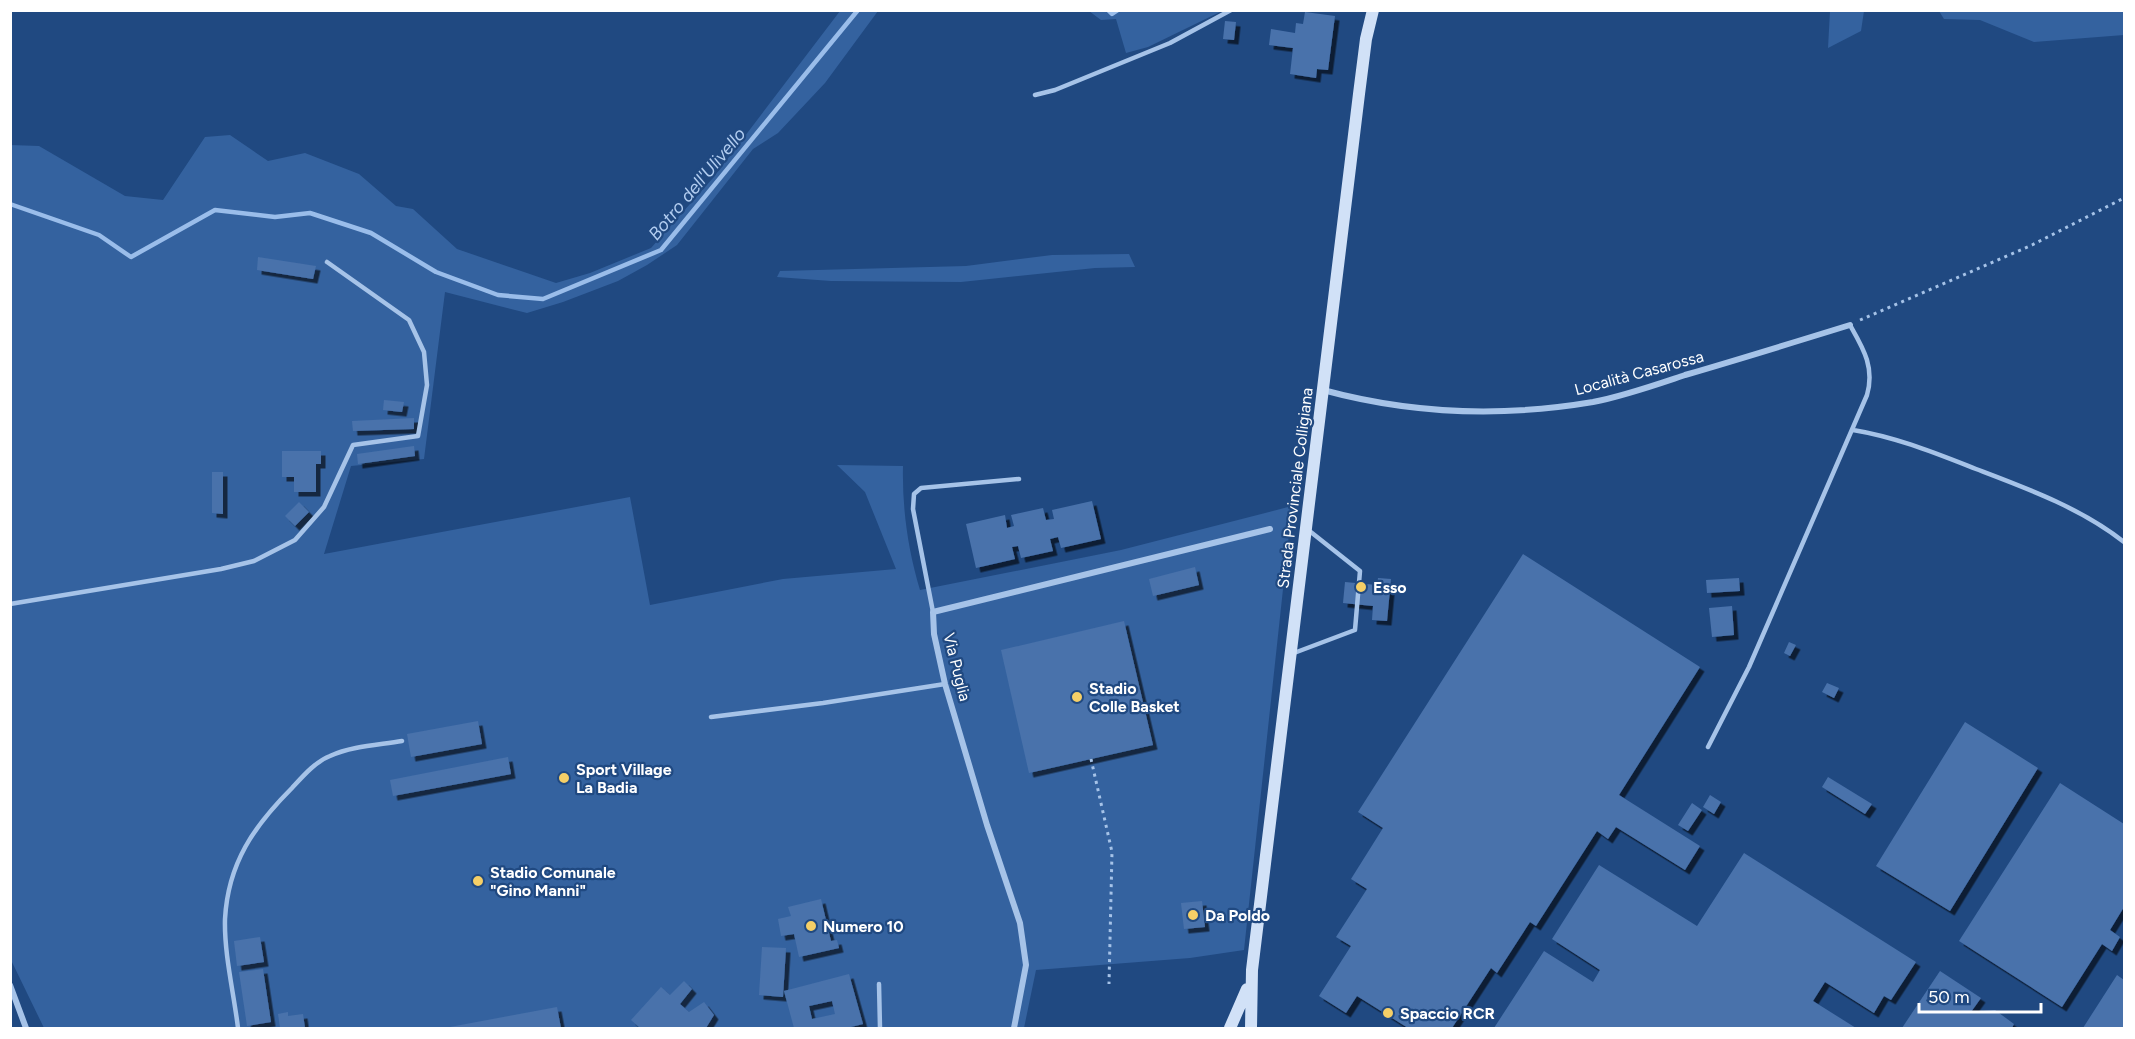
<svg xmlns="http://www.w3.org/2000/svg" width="2135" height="1039" font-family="Figtree,sans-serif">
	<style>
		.green { fill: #34629f }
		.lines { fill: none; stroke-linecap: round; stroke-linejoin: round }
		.stream { stroke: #9abdea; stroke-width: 4.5 }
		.building { fill: #4972ab; fill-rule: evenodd; filter: url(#shadow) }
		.path { stroke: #a6c3e8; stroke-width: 3; stroke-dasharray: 3 4.5; stroke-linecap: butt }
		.service { stroke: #a6c3e8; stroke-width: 4.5 }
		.minor { stroke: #a6c3e8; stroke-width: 6 }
		.secondary { stroke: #d1e1f7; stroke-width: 12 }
		.poi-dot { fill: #f5cf67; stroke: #204981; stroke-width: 2 }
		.labels { text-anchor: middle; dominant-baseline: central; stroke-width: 4.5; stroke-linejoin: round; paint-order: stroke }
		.street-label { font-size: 16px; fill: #fff; stroke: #204981 }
		.poi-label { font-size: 16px; font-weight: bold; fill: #fff; stroke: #204981; text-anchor: start }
		.water-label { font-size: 18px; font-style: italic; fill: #b2cdf0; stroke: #204981 }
	</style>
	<defs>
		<filter id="shadow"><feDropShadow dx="4.5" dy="4.5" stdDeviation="0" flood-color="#0009"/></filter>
	</defs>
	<rect width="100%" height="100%" fill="#204981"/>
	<path class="green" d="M 840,11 L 878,11 L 825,83 L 778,133 L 753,149 L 677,245 L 647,265 L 618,281 L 563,302 L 527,313 L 445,292 L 424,459 L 351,466 L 324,554 L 630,497 L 650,605 L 783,579 L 896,569 L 865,492 L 837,465 L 903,466 C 902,508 908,550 920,590 L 1121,550 L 1292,506 L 1244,950 L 1190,958 L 1036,970 L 1024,1028 L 44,1028 L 10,958 L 10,145 L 39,146 L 125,196 L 163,200 L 205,137 L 230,135 L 268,161 L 305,153 L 359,174 L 396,206 L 413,209 L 457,249 L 556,283 L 590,273 L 651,248 L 713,178 Z
		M 1089,11 L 1222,10 L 1222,11 L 1148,47 L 1126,53 L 1116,19 L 1101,20 Z
		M 1830,11 L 1864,11 L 1861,31 L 1828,48 Z
		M 1939,11 L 2124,11 L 2124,35 L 2034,42 L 1980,20 L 1944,19 Z
		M 1129,254 L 1135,267 L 1095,268 L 961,282 L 831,281 L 777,277 L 780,271 L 966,266 L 1052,255 Z"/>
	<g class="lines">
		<path class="stream" d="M 1108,10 L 1112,14 L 1118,10
			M 10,204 L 99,235 L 131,257 L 215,210 L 275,217 L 310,213 L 371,233 L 436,272 L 498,295 L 543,299 L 661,250 L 858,10"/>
	</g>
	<path class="building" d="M 1305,12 L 1335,16 L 1328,70 L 1317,69 L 1316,78 L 1290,74 L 1293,48 L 1269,45 L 1271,29 L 1295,33 L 1296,23 L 1303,24 Z
		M 1225,21 L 1236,22 L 1234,40 L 1223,39 Z
		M 258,257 L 316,266 L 313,279 L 257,270 Z
		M 384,400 L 404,402 L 402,412 L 383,410 Z
		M 414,418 L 414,429 L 353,431 L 352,421 Z
		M 414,446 L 415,456 L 358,464 L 357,454 Z
		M 282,451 L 321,451 L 321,464 L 316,464 L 316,492 L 294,492 L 294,477 L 282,477 Z
		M 212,472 L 223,472 L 223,514 L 212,513 Z
		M 1092,501 L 1101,539 L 1061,548 L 1058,537 L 1050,539 L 1053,551 L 1021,558 L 1018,546 L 1012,547 L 1015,559 L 976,568 L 966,524 L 1005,515 L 1007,528 L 1014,526 L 1011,515 L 1043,508 L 1046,520 L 1054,519 L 1052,510 Z
		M 299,502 L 309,512 L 295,526 L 285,516 Z
		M 1523,554 L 1700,667 L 1619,795 L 1700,846 L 1685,870 L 1616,827 L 1608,839 L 1597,831 L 1536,926 L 1530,922 L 1497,973 L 1491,968 L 1452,1028 L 1408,1028 L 1357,996 L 1346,1013 L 1319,996 L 1351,946 L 1336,937 L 1367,889 L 1351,879 L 1383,828 L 1358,812 Z
		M 1195,567 L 1199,585 L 1153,596 L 1149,579 Z
		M 1378,578 L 1391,579 L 1387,621 L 1372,620 L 1373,606 L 1343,603 L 1345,582 L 1377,585 Z
		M 1739,578 L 1740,591 L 1707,593 L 1706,580 Z
		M 1732,606 L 1734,635 L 1712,637 L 1709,608 Z
		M 1124,621 L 1153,745 L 1029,773 L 1001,650 Z
		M 1789,642 L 1796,645 L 1790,656 L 1784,653 Z
		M 1827,683 L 1839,688 L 1834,698 L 1822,692 Z
		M 478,721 L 482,744 L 411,757 L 407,734 Z
		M 1965,722 L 2038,768 L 1950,911 L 1876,866 Z
		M 508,757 L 511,774 L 393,796 L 390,780 Z
		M 1828,777 L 1872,804 L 1865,814 L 1822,787 Z
		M 2060,783 L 2124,824 L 2124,907 L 2110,930 L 2120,937 L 2112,951 L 2102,944 L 2062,1007 L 1959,941 Z
		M 1710,795 L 1721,802 L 1714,814 L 1703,807 Z
		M 1692,803 L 1702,810 L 1688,831 L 1678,825 Z
		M 1744,853 L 1916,962 L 1891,1000 L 1884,996 L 1874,1013 L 1825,982 L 1813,1001 L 1856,1028 L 1494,1028 L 1544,951 L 1593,982 L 1600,970 L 1552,939 L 1599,865 L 1697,926 Z
		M 821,899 L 831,941 L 837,940 L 839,948 L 799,957 L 794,934 L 781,936 L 778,919 L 791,916 L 788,907 Z
		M 1202,901 L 1205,927 L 1184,929 L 1181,903 Z
		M 260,937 L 264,962 L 237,966 L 234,941 Z
		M 762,947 L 786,948 L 783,997 L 759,995 Z
		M 263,969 L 271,1022 L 247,1026 L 239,972 Z
		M 1940,971 L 1981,998 L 1971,1012 L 1995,1010 L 2014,1024 L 2012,1028 L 1902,1028 Z
		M 849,974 L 863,1024 L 847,1028 L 794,1028 L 784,991 ZM 832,1001 L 835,1014 L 812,1019 L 809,1006 Z
		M 2117,975 L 2124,980 L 2124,1028 L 2083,1028 Z
		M 684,981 L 692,989 L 680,1004 L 689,1012 L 704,1002 L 714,1015 L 706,1028 L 640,1028 L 631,1020 L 661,987 L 670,995 Z
		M 557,1007 L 561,1028 L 450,1028 L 450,1027 Z
		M 288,1012 L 288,1016 L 303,1014 L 305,1028 L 280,1028 L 278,1014 Z"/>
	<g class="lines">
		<path class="path" d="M 1860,320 L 2032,245 L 2124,198
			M 1091,759 L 1112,852 L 1109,984"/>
		<path class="service" d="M 1035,95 L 1055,90 L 1170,43 L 1231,10
			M 1853,430 C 1896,437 1935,453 1976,469 C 2026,488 2081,508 2124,542
			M 10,604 L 221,569 L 254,561 L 295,540 L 324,507 L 353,445 L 418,436 L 427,385 L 424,352 L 409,320 L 327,262
			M 933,612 L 913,509 L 914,494 L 921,488 L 1019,479
			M 1294,653 L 1355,630 L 1360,571 L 1307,529
			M 711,717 L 823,703 L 945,684
			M 1708,747 L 1749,667 L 1867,395 C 1875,367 1863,348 1850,325
			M 879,984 L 880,1028
			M 238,1028 C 234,994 224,954 225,919 C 228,863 254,826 292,788 C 303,776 315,762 330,756 C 352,746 379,745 402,741"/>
		<path class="minor" d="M 1323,390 C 1411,414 1504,417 1593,402 C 1624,396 1655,385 1685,375 C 1740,359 1795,342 1850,325
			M 10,985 L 26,1028
			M 1014,1028 L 1026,965 L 1020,923 L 987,825 L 945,684 L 934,634 L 933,612 L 1270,529"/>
		<path class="secondary" d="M 1230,1028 L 1247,989
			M 1251,1028 L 1252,970 L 1359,94 L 1366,39 L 1373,10"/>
	</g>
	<g class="poi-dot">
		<circle cx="1361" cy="587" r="6"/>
		<circle cx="1077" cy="697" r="6"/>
		<circle cx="564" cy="778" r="6"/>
		<circle cx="478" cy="881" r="6"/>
		<circle cx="1193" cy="915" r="6"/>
		<circle cx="811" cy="926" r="6"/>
		<circle cx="1388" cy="1013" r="6"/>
	</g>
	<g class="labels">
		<g class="street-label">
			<text transform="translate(1639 373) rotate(-15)">Località Casarossa</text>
			<text transform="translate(1295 488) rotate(-83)">Strada Provinciale Colligiana</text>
			<text transform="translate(957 667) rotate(76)">Via Puglia</text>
		</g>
		<g class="poi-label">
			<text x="1373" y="587">Esso</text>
			<text x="1089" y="688">Stadio<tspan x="1089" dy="18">Colle Basket</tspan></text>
			<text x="576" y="769">Sport Village<tspan x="576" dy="18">La Badia</tspan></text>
			<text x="490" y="872">Stadio Comunale<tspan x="490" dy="18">"Gino Manni"</tspan></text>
			<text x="1205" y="915">Da Poldo</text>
			<text x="823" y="926">Numero 10</text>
			<text x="1400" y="1013">Spaccio RCR</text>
		</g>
		<g class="water-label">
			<text transform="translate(697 184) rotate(-50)">Botro dell'Ulivello</text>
		</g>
	</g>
	<rect width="2135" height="1039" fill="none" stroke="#ffffff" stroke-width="24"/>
	<path d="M1919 1003v9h122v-9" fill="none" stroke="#ffffff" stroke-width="3"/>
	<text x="1928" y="1003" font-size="18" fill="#ffffff" stroke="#204981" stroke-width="4.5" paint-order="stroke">50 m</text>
</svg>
